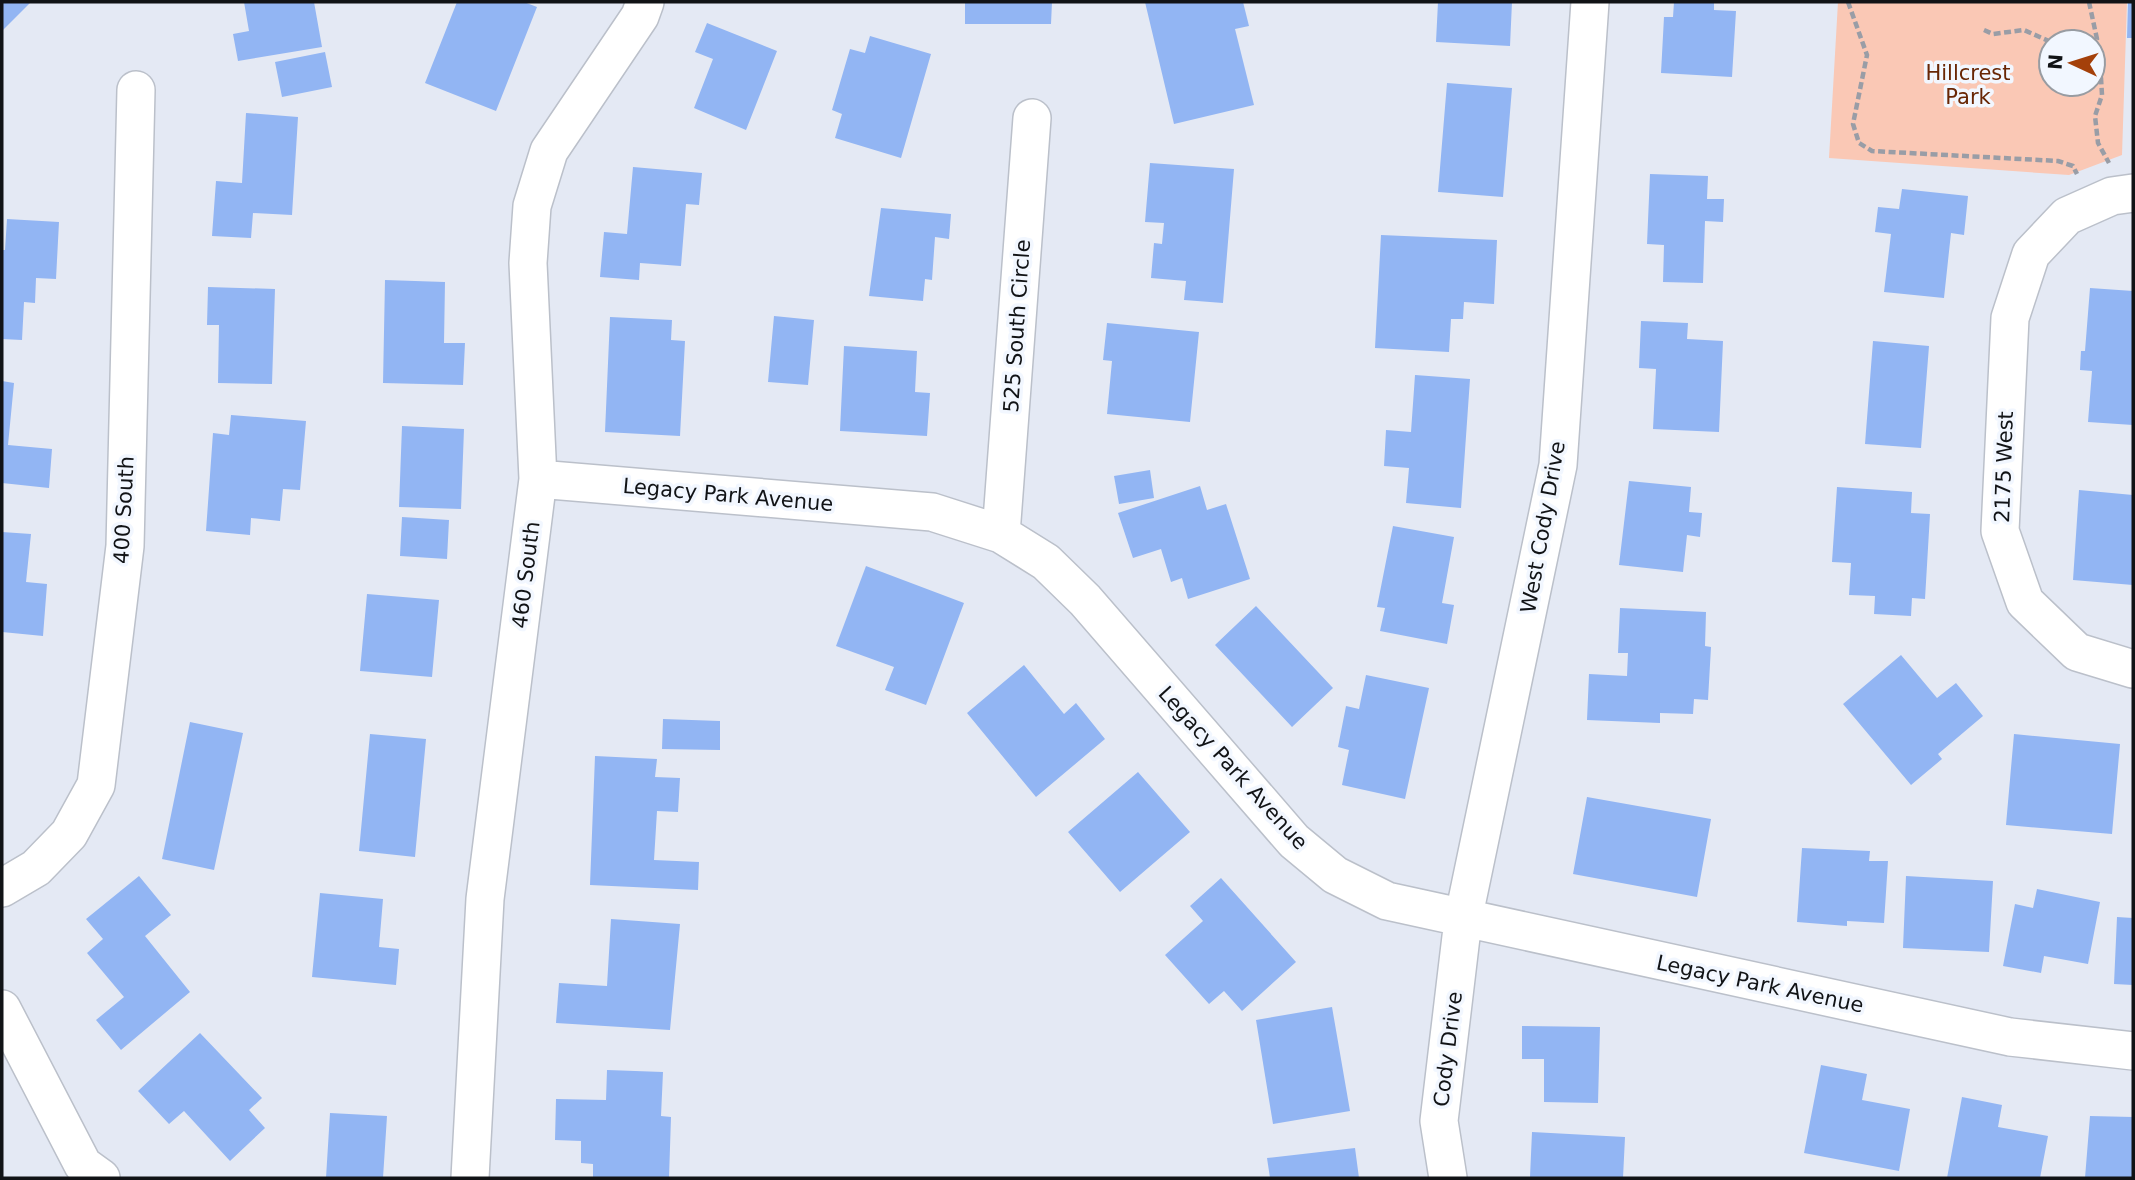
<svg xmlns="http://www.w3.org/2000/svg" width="2135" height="1180" font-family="'DejaVu Sans',sans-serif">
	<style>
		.green { fill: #fac8b5; fill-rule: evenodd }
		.building { fill: #92b5f3 }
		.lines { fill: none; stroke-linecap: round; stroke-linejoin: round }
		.minor-casing { stroke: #bbc0ca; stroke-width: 40 }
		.path { stroke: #999da6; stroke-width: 4.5; stroke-dasharray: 7 3.5; stroke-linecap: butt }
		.minor { stroke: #fff; stroke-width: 37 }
		.labels { text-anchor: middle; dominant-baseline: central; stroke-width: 7; stroke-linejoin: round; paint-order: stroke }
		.park-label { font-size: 21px; fill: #682605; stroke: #f2f7ff }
		.street-label { font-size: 21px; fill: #111316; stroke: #f2f7ff }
	</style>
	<rect width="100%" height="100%" fill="#e4e9f4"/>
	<path class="green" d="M 1838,2 L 2127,2 L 2122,155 L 2069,175 L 1829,158 ZM 2051,42 L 2093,42 L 2093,84 L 2051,84 Z"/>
	<path class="building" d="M 2,2 L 31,2 L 2,31 Z
		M 244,2 L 314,2 L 322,47 L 238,61 L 233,34 L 249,31 Z
		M 457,2 L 524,2 L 537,7 L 496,111 L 425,83 Z
		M 965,2 L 1052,2 L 1051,24 L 965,24 Z
		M 1145,2 L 1243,2 L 1249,26 L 1235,29 L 1254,105 L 1174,124 Z
		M 1438,2 L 1512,2 L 1510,46 L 1436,42 Z
		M 1674,2 L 1714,2 L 1714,10 L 1736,11 L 1732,77 L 1661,73 L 1664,17 L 1673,17 Z
		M 2128,2 L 2133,2 L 2133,38 L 2127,38 Z
		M 707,23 L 777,51 L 746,130 L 694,108 L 713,59 L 695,52 Z
		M 870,36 L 931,54 L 901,158 L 835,138 L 842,114 L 832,110 L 850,49 L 865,53 Z
		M 325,52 L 332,87 L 282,97 L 275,62 Z
		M 1447,83 L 1512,88 L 1503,197 L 1438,192 Z
		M 246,113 L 298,117 L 292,215 L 253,213 L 251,238 L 212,236 L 216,181 L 242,183 Z
		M 1150,163 L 1234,169 L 1223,303 L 1184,300 L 1186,281 L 1151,278 L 1154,243 L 1162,244 L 1164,223 L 1145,222 Z
		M 633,167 L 702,173 L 699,205 L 686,204 L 681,266 L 640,263 L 639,280 L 600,277 L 604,232 L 627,234 Z
		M 1650,174 L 1708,176 L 1707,199 L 1724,199 L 1723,222 L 1705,221 L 1703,283 L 1663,282 L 1664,245 L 1647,244 Z
		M 1902,189 L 1968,196 L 1964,235 L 1951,233 L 1944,298 L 1884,292 L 1891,234 L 1875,232 L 1878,207 L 1899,209 Z
		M 881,208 L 951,214 L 949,239 L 935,237 L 932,280 L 925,279 L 923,301 L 869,296 Z
		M 7,219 L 59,222 L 56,279 L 36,278 L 35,303 L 24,302 L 22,340 L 2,339 L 2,250 L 5,250 Z
		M 1381,235 L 1497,240 L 1494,304 L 1464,302 L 1463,319 L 1451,319 L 1449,352 L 1375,348 Z
		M 385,280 L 445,282 L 444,343 L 465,343 L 463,385 L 383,383 Z
		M 208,287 L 275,289 L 272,384 L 218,383 L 219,325 L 207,325 Z
		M 2090,288 L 2133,291 L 2133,425 L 2088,422 L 2092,371 L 2080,370 L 2081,351 L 2085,351 Z
		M 774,316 L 814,320 L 808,385 L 768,382 Z
		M 610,317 L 672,320 L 671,340 L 685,341 L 680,436 L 605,432 Z
		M 1641,321 L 1688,323 L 1687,339 L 1723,341 L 1719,432 L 1653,429 L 1656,369 L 1639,368 Z
		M 1107,323 L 1199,332 L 1190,422 L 1107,414 L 1112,361 L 1103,360 Z
		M 1873,341 L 1929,346 L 1921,448 L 1865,444 Z
		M 844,346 L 917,351 L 915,392 L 930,393 L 927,436 L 840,431 Z
		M 1415,375 L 1470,379 L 1461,508 L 1406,503 L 1409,468 L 1384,466 L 1386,430 L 1411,432 Z
		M 2,381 L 14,383 L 8,445 L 52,449 L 49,488 L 2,483 Z
		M 231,415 L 306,421 L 300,490 L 283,489 L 280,521 L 251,518 L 250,535 L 206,531 L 213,433 L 229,435 Z
		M 402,426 L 464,429 L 461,509 L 399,507 Z
		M 1150,470 L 1154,498 L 1119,504 L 1114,476 Z
		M 1629,481 L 1691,487 L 1689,512 L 1702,513 L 1700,537 L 1687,535 L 1683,572 L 1619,565 Z
		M 1200,486 L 1207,510 L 1226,504 L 1250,579 L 1188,599 L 1182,578 L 1171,582 L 1161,549 L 1133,558 L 1118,513 Z
		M 1837,487 L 1912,492 L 1911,513 L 1930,514 L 1925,599 L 1912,598 L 1911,616 L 1874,614 L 1875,596 L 1849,595 L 1851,563 L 1832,562 Z
		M 2079,490 L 2133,495 L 2133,585 L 2073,580 Z
		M 402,517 L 449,520 L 447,559 L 400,556 Z
		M 1393,526 L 1454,537 L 1442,603 L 1454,605 L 1447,644 L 1380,631 L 1385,608 L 1377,607 Z
		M 2,532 L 31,534 L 26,582 L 47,584 L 43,636 L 2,632 Z
		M 866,566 L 964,603 L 926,705 L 885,690 L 894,667 L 836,646 Z
		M 367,594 L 439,600 L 432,677 L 360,671 Z
		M 1256,606 L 1333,688 L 1292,727 L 1215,645 Z
		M 1620,608 L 1706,612 L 1705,646 L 1711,647 L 1708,700 L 1694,699 L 1693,714 L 1660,713 L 1660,723 L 1587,720 L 1589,674 L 1627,676 L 1628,653 L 1618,653 Z
		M 1901,655 L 1937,698 L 1956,683 L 1983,716 L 1938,754 L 1942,759 L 1911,785 L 1843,704 Z
		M 1024,665 L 1064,714 L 1076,703 L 1105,739 L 1036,797 L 967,713 Z
		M 1366,675 L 1429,688 L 1405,799 L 1342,785 L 1349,750 L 1338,747 L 1346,706 L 1359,709 Z
		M 663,719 L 720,721 L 720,750 L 662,749 Z
		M 190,722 L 243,733 L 214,870 L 162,859 Z
		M 370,734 L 426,739 L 415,857 L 359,851 Z
		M 2014,734 L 2120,744 L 2112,834 L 2006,825 Z
		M 595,756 L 657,759 L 655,777 L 680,778 L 678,812 L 657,811 L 654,860 L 699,862 L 698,890 L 590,885 Z
		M 1138,772 L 1190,832 L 1120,892 L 1068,832 Z
		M 1587,797 L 1711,819 L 1697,897 L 1573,874 Z
		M 1802,848 L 1870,851 L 1869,861 L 1888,861 L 1884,923 L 1847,921 L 1847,926 L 1797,922 Z
		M 139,876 L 171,915 L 145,936 L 190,992 L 121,1050 L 96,1020 L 124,997 L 87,953 L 103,939 L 86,919 Z
		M 1906,876 L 1993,881 L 1989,952 L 1903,948 Z
		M 1221,878 L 1296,962 L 1242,1011 L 1224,991 L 1209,1004 L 1165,955 L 1203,921 L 1190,906 Z
		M 2037,889 L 2100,902 L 2088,964 L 2044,956 L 2041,973 L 2003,966 L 2015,904 L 2033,908 Z
		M 320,893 L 383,899 L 379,947 L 399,949 L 396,985 L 312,977 Z
		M 2117,917 L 2133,918 L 2133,985 L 2114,984 Z
		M 611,919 L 680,924 L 670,1030 L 556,1023 L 559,983 L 607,986 Z
		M 1332,1007 L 1350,1111 L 1273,1124 L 1256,1020 Z
		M 1522,1026 L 1600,1027 L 1598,1103 L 1544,1102 L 1544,1059 L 1522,1059 Z
		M 200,1033 L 262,1098 L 249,1110 L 265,1128 L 230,1161 L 184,1111 L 169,1124 L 138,1091 Z
		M 1821,1065 L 1867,1074 L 1862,1100 L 1910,1109 L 1899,1171 L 1804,1153 Z
		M 607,1070 L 663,1072 L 661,1116 L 671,1117 L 669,1178 L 593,1178 L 593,1164 L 581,1163 L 581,1141 L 555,1140 L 556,1099 L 606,1100 Z
		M 1962,1097 L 2002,1105 L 1998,1127 L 2048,1136 L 2040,1178 L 1947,1178 Z
		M 330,1113 L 387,1116 L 383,1178 L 326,1178 Z
		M 2090,1116 L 2133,1117 L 2133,1178 L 2085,1178 Z
		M 1532,1132 L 1625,1137 L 1623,1178 L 1530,1177 Z
		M 1355,1148 L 1359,1178 L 1270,1178 L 1267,1158 Z"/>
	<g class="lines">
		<g class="minor-casing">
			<path id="minor" d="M 2133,193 L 2112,196 L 2067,216 L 2031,254 L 2010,318 L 2000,531 L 2025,602 L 2077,652 L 2133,669
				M 538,479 L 932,512 L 1001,534 L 1046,562 L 1085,600 L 1294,841 L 1335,875 L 1387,901 L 2010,1037 L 2133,1051
				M 1001,534 L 1032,118
				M 2,888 L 36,868 L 69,834 L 96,785 L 125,546 L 136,90
				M 2,1009 L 83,1165 L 101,1178
				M 470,1178 L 485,899 L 538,479 L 528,263 L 532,206 L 549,151 L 640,16 L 645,2
				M 1448,1178 L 1439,1121 L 1463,920 L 1558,465 L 1590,2"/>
		</g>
		<path class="path" d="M 1848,2 L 1867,55 L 1853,124 L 1859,143 L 1872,151 L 2058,161 L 2073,166 L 2077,174
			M 2089,2 L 2097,39 L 2093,53
			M 1984,30 L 1993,34 L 2024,30 L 2051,42
			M 2093,58 L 2101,78 L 2102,95 L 2095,116 L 2098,143 L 2109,163"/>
		<use href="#minor" class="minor"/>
	</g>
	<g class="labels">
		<g class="park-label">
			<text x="1968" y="73">Hillcrest<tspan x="1968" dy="24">Park</tspan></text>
		</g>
		<g class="street-label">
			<text transform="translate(1017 326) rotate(-86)">525 South Circle</text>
			<text transform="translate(2004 467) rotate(-88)">2175 West</text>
			<text transform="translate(728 495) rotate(5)">Legacy Park Avenue</text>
			<text transform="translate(124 510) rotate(-87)">400 South</text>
			<text transform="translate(1543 527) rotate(-80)">West Cody Drive</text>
			<text transform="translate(526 575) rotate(-83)">460 South</text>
			<text transform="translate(1233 768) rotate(48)">Legacy Park Avenue</text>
			<text transform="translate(1760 984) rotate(12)">Legacy Park Avenue</text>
			<text transform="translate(1448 1049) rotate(-83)">Cody Drive</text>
		</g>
	</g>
	<rect width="2135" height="1180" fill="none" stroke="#111316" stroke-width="7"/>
	<g transform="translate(2072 63) rotate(274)"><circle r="33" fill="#f2f7ff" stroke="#989ca2" stroke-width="2"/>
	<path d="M0-5L12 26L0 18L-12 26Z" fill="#a4400a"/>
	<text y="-10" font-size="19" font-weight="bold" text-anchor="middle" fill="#111316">N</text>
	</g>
</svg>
